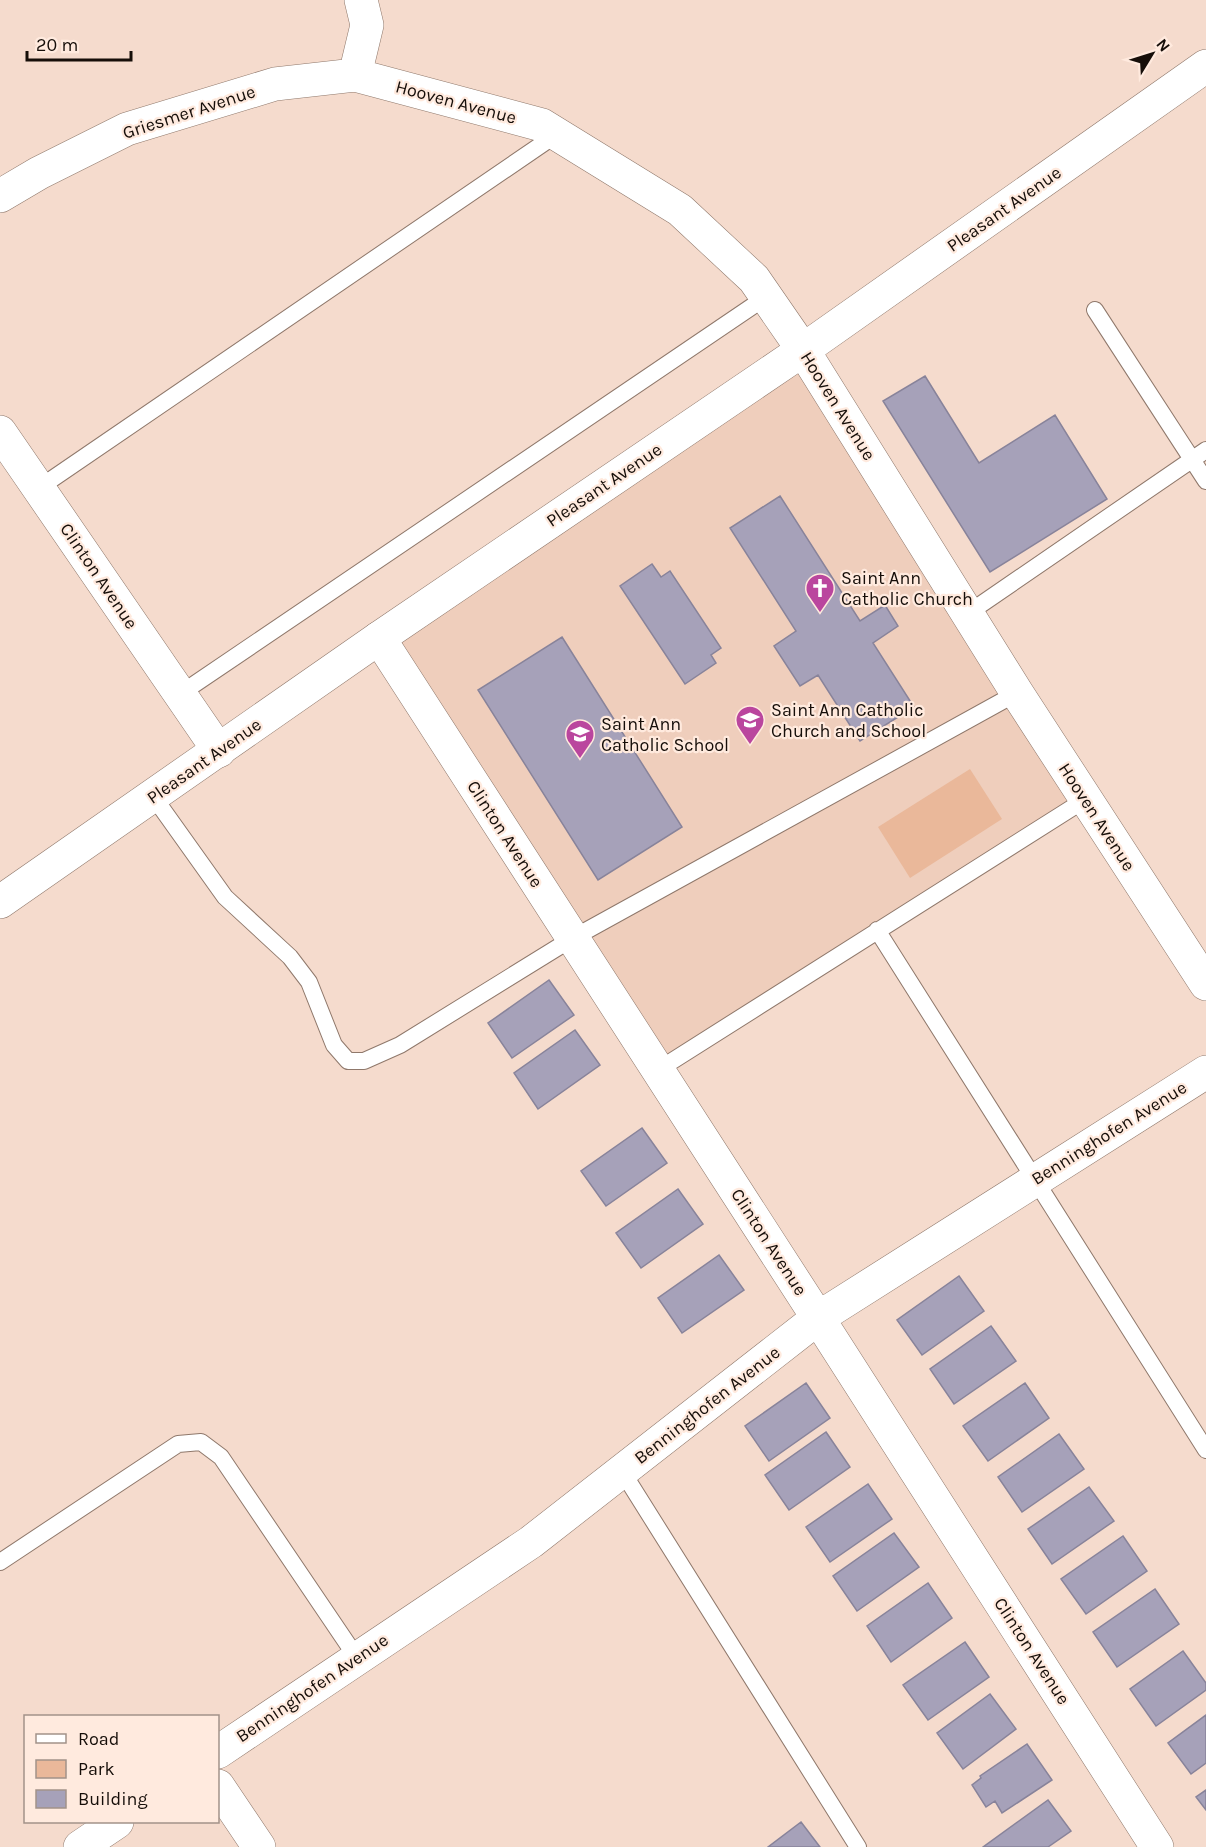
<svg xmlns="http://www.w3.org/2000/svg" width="1206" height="1847" font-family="Karla,sans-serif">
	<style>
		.built { fill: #efcebc }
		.green { fill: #eab89a }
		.building { fill: #a6a1b9; stroke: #88839a; stroke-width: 1.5 }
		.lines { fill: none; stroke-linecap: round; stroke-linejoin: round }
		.lane-casing { stroke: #8f786b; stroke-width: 18 }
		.street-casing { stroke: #8f786b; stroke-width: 34 }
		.primary-casing { stroke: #8f786b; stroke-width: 34 }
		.lane { stroke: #fff; stroke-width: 16 }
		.street { stroke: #fff; stroke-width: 33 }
		.primary { stroke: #fff; stroke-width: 33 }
		.labels { text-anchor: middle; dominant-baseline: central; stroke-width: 4.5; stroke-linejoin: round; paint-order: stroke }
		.street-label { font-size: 18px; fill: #160e09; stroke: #ffeade }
		.poi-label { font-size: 18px; fill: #160e09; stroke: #ffeade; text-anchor: start }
	</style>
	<rect width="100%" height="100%" fill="#f5dbcd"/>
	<path class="built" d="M 803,350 L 1086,799 L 658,1070 L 379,638 Z"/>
	<path class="green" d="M 970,769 L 1002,819 L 910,878 L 878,827 Z"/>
	<path class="building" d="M 925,376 L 979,463 L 1055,415 L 1107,499 L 990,572 L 883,401 Z
		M 780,496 L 860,621 L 885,605 L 898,626 L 873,643 L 914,707 L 860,741 L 818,675 L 800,686 L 774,646 L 796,631 L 730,528 Z
		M 652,564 L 661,577 L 670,571 L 721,648 L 711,655 L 716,663 L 685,684 L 620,586 Z
		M 562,637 L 682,827 L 598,880 L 478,690 Z
		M 549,980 L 574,1015 L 512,1058 L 488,1023 Z
		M 575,1030 L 600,1065 L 538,1109 L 514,1073 Z
		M 642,1128 L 667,1163 L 606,1206 L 581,1171 Z
		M 678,1189 L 703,1224 L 641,1268 L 616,1233 Z
		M 719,1255 L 744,1290 L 682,1333 L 658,1298 Z
		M 959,1276 L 984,1311 L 922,1355 L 897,1320 Z
		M 991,1326 L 1016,1361 L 954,1404 L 930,1369 Z
		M 806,1383 L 830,1418 L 769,1461 L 745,1426 Z
		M 1025,1383 L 1049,1418 L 988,1461 L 963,1426 Z
		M 826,1432 L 850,1467 L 789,1510 L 765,1475 Z
		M 1059,1434 L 1084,1469 L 1022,1512 L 998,1477 Z
		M 868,1484 L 892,1519 L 830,1562 L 806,1527 Z
		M 1089,1487 L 1114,1521 L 1052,1564 L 1028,1529 Z
		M 894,1533 L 919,1567 L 857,1611 L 833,1576 Z
		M 1123,1536 L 1147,1571 L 1086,1614 L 1061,1579 Z
		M 928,1583 L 952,1618 L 891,1662 L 867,1626 Z
		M 1155,1589 L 1179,1624 L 1117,1667 L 1093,1632 Z
		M 965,1642 L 989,1677 L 928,1720 L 903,1685 Z
		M 1183,1651 L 1206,1683 L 1206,1690 L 1156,1726 L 1130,1689 Z
		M 990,1694 L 1016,1729 L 963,1769 L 937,1733 Z
		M 1206,1715 L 1206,1763 L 1191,1774 L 1168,1743 Z
		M 1027,1744 L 1052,1780 L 1002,1813 L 995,1801 L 986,1807 L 972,1785 L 981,1778 L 980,1776 Z
		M 1206,1790 L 1206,1810 L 1196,1797 Z
		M 1048,1800 L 1071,1831 L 1048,1847 L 983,1847 Z
		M 801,1822 L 820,1847 L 768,1847 Z"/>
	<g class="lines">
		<g class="lane-casing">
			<path id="lane" d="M 1095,310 L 1206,481
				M 39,488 L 557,134
				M 967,614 L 1206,450
				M 180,694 L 766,297
				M 153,796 L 225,897 L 290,957 L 309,982 L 334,1045 L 348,1061 L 364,1061 L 400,1045 L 573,938 L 1017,693
				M 877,930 L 1206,1450
				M 658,1070 L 1086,799
				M 622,1471 L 858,1847
				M 0,1562 L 178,1444 L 201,1442 L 221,1457 L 357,1658"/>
		</g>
		<g class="street-casing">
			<path id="street" d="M 361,0 L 367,25 L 355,75 L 542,125 L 680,210 L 754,279 L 803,350 L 1017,693 L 1206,984
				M 0,196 L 39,173 L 127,129 L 275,84 L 355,75
				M 0,432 L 219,751
				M 379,638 L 818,1318 L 1157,1847
				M 218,1752 L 531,1542 L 818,1318 L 1206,1072
				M 218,1786 L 259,1847
				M 80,1847 L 117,1822"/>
		</g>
		<g class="primary-casing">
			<path id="primary" d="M 0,902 L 379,638 L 803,350 L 1206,66"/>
		</g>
		<use href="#lane" class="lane"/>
		<use href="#street" class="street"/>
		<use href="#primary" class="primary"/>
	</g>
	<defs>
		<g id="church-pin" transform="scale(1.5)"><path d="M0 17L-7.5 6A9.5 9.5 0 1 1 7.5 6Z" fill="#ba469e" stroke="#ffeade"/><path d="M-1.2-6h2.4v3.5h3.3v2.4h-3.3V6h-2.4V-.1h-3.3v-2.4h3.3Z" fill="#fff"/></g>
		<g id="school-pin" transform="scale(1.5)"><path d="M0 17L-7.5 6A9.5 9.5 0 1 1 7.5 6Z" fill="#ba469e" stroke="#ffeade"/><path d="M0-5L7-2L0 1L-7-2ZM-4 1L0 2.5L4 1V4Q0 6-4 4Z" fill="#fff"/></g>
	</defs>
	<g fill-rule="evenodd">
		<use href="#church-pin" x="820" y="588"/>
		<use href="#school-pin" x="750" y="720"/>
		<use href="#school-pin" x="580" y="734"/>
	</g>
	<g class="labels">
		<g class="street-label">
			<text transform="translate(456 102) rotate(15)">Hooven Avenue</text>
			<text transform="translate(189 112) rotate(-18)">Griesmer Avenue</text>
			<text transform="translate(1004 209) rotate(-35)">Pleasant Avenue</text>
			<text transform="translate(838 406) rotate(58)">Hooven Avenue</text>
			<text transform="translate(604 485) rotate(-34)">Pleasant Avenue</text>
			<text transform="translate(99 576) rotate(56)">Clinton Avenue</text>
			<text transform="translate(204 761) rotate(-35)">Pleasant Avenue</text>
			<text transform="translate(1097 817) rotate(57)">Hooven Avenue</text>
			<text transform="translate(505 834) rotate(57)">Clinton Avenue</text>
			<text transform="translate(1109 1133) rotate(-32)">Benninghofen Avenue</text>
			<text transform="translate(769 1242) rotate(57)">Clinton Avenue</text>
			<text transform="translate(707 1405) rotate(-38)">Benninghofen Avenue</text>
			<text transform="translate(1032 1651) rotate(57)">Clinton Avenue</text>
			<text transform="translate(312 1688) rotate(-34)">Benninghofen Avenue</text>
		</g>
		<g class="poi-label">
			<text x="841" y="578">Saint Ann<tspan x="841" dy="21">Catholic Church</tspan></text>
			<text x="771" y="710">Saint Ann Catholic<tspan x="771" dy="21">Church and School</tspan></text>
			<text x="601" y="724">Saint Ann<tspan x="601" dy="21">Catholic School</tspan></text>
		</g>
	</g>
	<rect x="24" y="1715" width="195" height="108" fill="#ffeade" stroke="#a29289" stroke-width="1.5"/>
	<rect x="36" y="1734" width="30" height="9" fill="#ffffff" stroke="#a29289" stroke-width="1.5"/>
	<text x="78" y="1745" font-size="18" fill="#160e09">Road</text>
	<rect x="36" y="1760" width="30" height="18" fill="#eab89a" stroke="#a29289" stroke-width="1.5"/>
	<text x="78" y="1775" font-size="18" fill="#160e09">Park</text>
	<rect x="36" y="1790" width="30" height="18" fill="#a6a1b9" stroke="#a29289" stroke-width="1.5"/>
	<text x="78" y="1805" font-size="18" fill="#160e09">Building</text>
	<g transform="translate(1152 54) rotate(52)" stroke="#ffeade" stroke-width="4.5" paint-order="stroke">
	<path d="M0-4.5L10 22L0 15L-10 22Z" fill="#160e09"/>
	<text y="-9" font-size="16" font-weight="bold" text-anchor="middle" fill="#160e09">N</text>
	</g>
	<path d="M27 51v9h104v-9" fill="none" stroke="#160e09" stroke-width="3"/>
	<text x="36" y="51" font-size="18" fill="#160e09" stroke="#ffeade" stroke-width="4.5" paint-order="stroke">20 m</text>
</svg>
